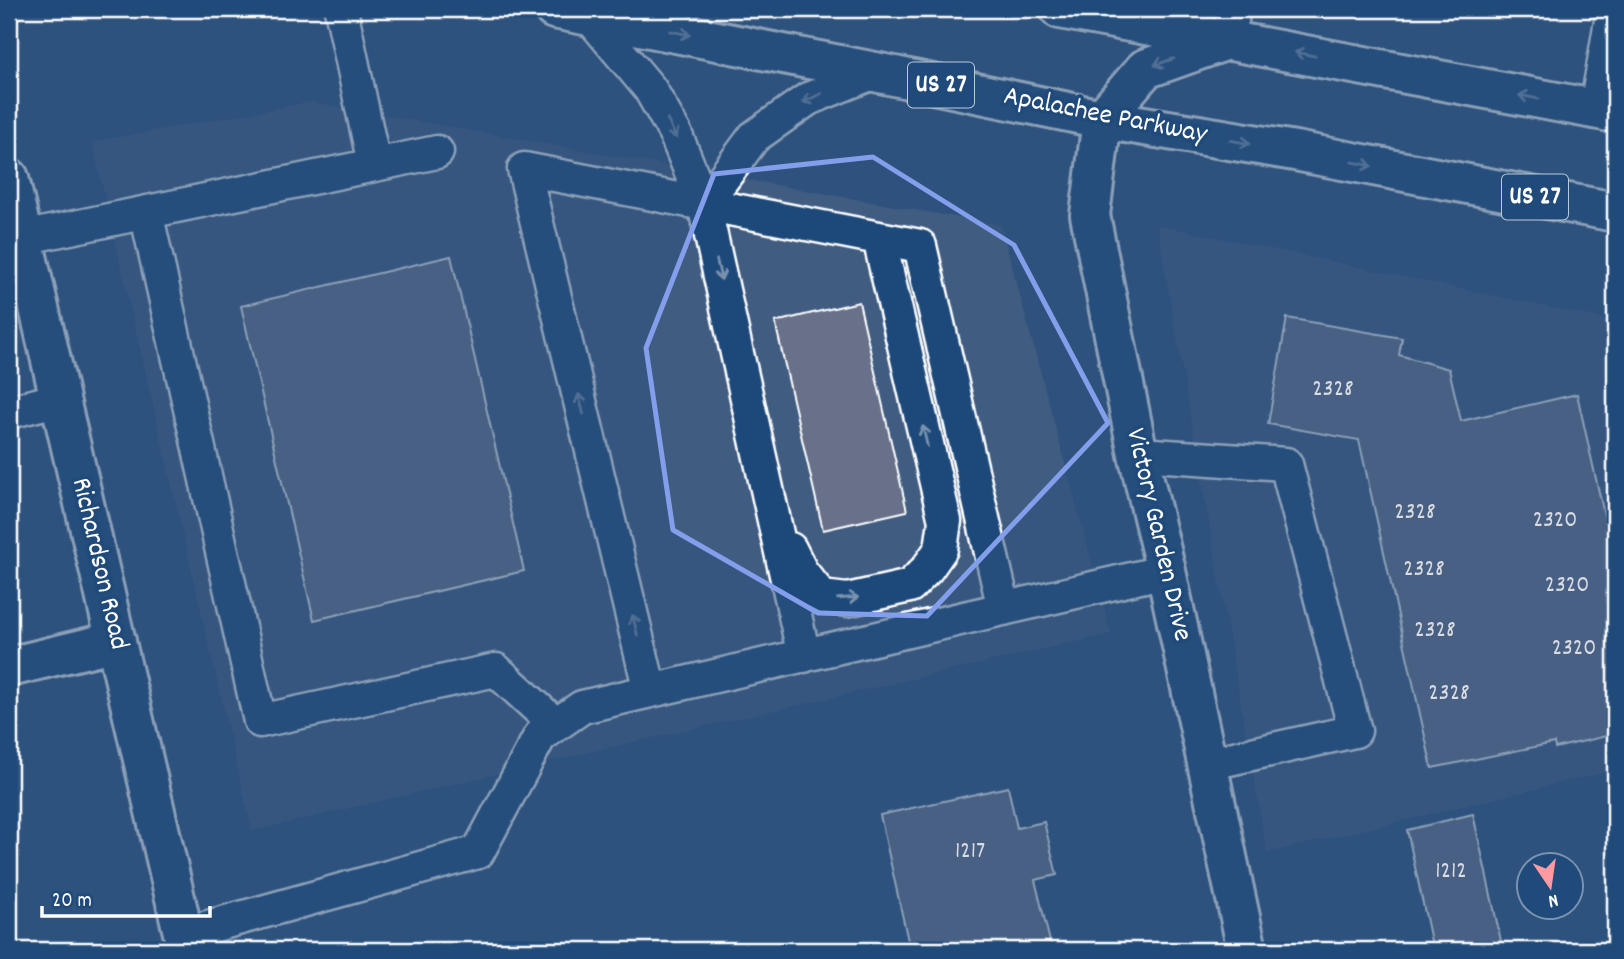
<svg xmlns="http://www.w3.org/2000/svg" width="1624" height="959" font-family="Dekko,sans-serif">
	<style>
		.built { fill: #3f5b81 }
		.building { fill: #687189; stroke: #fff; stroke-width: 2 }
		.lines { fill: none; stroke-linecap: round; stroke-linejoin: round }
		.service-casing { stroke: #fff; stroke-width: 37 }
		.minor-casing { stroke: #fff; stroke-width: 44 }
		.primary-casing { stroke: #fff; stroke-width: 44 }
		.service { stroke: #1f4a7a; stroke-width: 32 }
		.minor { stroke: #1f4a7a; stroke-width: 38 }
		.primary { stroke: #1f4a7a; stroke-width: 38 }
		.oneway { stroke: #7992af }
		.marked { fill: none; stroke: #839eea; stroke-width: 5; stroke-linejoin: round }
		.labels { text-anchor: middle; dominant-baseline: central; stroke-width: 7; stroke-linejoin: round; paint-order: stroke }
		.number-label { font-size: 24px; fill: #d9dce2 }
		.shield { fill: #1f4a7a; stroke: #bcc9d7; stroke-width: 2 }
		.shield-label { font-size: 26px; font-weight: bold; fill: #fff }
		.street-label { font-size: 28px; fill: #fff; stroke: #1f4a7a }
	</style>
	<rect width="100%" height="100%" fill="#2e527d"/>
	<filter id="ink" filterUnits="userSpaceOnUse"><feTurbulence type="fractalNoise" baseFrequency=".0143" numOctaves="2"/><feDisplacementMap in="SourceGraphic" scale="14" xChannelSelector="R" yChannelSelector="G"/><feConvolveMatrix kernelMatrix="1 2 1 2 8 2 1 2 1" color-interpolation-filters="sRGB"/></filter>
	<g filter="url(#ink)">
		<path class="built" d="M 311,102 L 1001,225 L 1111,634 L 599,750 L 252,831 L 92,142 Z
			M 1157,225 L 1615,321 L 1615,770 L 1267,853 Z"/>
		<path class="building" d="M 451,256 L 524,571 L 314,620 L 241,306 Z
			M 859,302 L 907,511 L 823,530 L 775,322 Z
			M 1287,318 L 1402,338 L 1399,355 L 1449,369 L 1461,421 L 1577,394 L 1615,564 L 1615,734 L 1555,748 L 1554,743 L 1432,768 L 1359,440 L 1268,424 Z
			M 1008,787 L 1017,828 L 1044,822 L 1057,875 L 1035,880 L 1052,950 L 910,950 L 880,815 Z
			M 1473,814 L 1503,950 L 1433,950 L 1407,830 Z"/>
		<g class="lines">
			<g class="service-casing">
				<path id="service" d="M 341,9 L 374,164
					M 589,16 L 650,89 L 675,133 L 704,204 L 804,656
					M 1228,40 L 1234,9
					M 1596,109 L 1613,9
					M 704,204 L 754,137 L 808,99 L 875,72
					M 146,212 L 260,721 L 496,670 L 556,725
					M 22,238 L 437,152
					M 9,412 L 60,399
					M 1138,454 L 1286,464 L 1355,731 L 1207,764
					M 790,549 L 801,571 L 822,597 L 847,600 L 910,586 L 927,569 L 941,549 L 945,521 L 879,238
					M 650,691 L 524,169 L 920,246 L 1004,609
					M 183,934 L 478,852 L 540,736 L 582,707 L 1166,571"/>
			</g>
			<g class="minor-casing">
				<path id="minor" d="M 1102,119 L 1090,215 L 1138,454 L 1166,571 L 1247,950
					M 9,178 L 187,950
					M 9,667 L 116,641"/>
			</g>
			<g class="primary-casing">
				<path id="primary" d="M 554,9 L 875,72 L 1102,119 L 1295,151 L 1615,212
					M 1060,9 L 1615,113
					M 1102,119 L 1145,69 L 1227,40"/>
			</g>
			<use href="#service" class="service"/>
			<use href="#minor" class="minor"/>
			<use href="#primary" class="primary"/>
		</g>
		<defs><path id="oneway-shaft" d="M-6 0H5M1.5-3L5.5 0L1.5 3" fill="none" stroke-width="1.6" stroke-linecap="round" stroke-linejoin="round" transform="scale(1.75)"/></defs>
		<g class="oneway">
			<use href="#oneway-shaft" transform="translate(680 33) rotate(11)"/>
			<use href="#oneway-shaft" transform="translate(1305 54) rotate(-169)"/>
			<use href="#oneway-shaft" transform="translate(1164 62) rotate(161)"/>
			<use href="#oneway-shaft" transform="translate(1529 97) rotate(-169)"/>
			<use href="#oneway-shaft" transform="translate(812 98) rotate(154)"/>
			<use href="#oneway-shaft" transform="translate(672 129) rotate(63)"/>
			<use href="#oneway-shaft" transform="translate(1240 142) rotate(10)"/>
			<use href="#oneway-shaft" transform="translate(1362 164) rotate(11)"/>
			<use href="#oneway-shaft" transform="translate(719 270) rotate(77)"/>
			<use href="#oneway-shaft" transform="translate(581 404) rotate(-104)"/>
			<use href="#oneway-shaft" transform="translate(925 436) rotate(-103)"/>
			<use href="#oneway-shaft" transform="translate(848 598) rotate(-4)"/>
			<use href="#oneway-shaft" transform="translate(635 625) rotate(-103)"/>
		</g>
	</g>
	<path d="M0 0H1624V959H0ZM 873,157 L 1014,245 L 1108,423 L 927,616 L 818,613 L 673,530 L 646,348 L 714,174 Z" fill="#2e527d" fill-opacity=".55" fill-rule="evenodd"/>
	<path class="marked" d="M 873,157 L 1014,245 L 1108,423 L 927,616 L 818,613 L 673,530 L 646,348 L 714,174 Z"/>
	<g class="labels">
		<g class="number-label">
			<text x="1333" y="390">2328</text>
			<text x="1415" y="513">2328</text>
			<text x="1555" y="521">2320</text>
			<text x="1424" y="570">2328</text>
			<text x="1567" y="586">2320</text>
			<text x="1435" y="631">2328</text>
			<text x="1574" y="649">2320</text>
			<text x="1449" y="694">2328</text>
			<text x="970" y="852">1217</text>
			<text x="1451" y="872">1212</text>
		</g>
		<g class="shield">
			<rect x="908" y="62.5" width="66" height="45" rx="5"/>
			<rect x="1502" y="174.5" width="66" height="45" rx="5"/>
		</g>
		<g class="shield-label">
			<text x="941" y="85">US 27</text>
			<text x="1535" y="197">US 27</text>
		</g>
		<g class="street-label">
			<text transform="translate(1105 117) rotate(11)">Apalachee Parkway</text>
			<text transform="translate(1157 535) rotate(77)">Victory Garden Drive</text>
			<text transform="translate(98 564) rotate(77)">Richardson Road</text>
		</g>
	</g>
	<rect width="1624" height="959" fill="none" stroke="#1f4a7a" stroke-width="35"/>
	<rect x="18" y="18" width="1589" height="924" fill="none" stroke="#fff" stroke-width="2.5" filter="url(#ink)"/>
	<g transform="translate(1550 886) rotate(167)"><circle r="33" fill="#1f4a7a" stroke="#7992af" stroke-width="2"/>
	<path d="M0-5L12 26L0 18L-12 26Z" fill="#ff9aa2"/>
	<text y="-10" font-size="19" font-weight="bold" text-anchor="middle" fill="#ffffff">N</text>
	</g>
	<path d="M42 906v10h168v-10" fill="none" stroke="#ffffff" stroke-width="3.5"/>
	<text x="52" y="906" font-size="21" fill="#ffffff" stroke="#1f4a7a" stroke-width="5" paint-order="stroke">20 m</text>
</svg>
